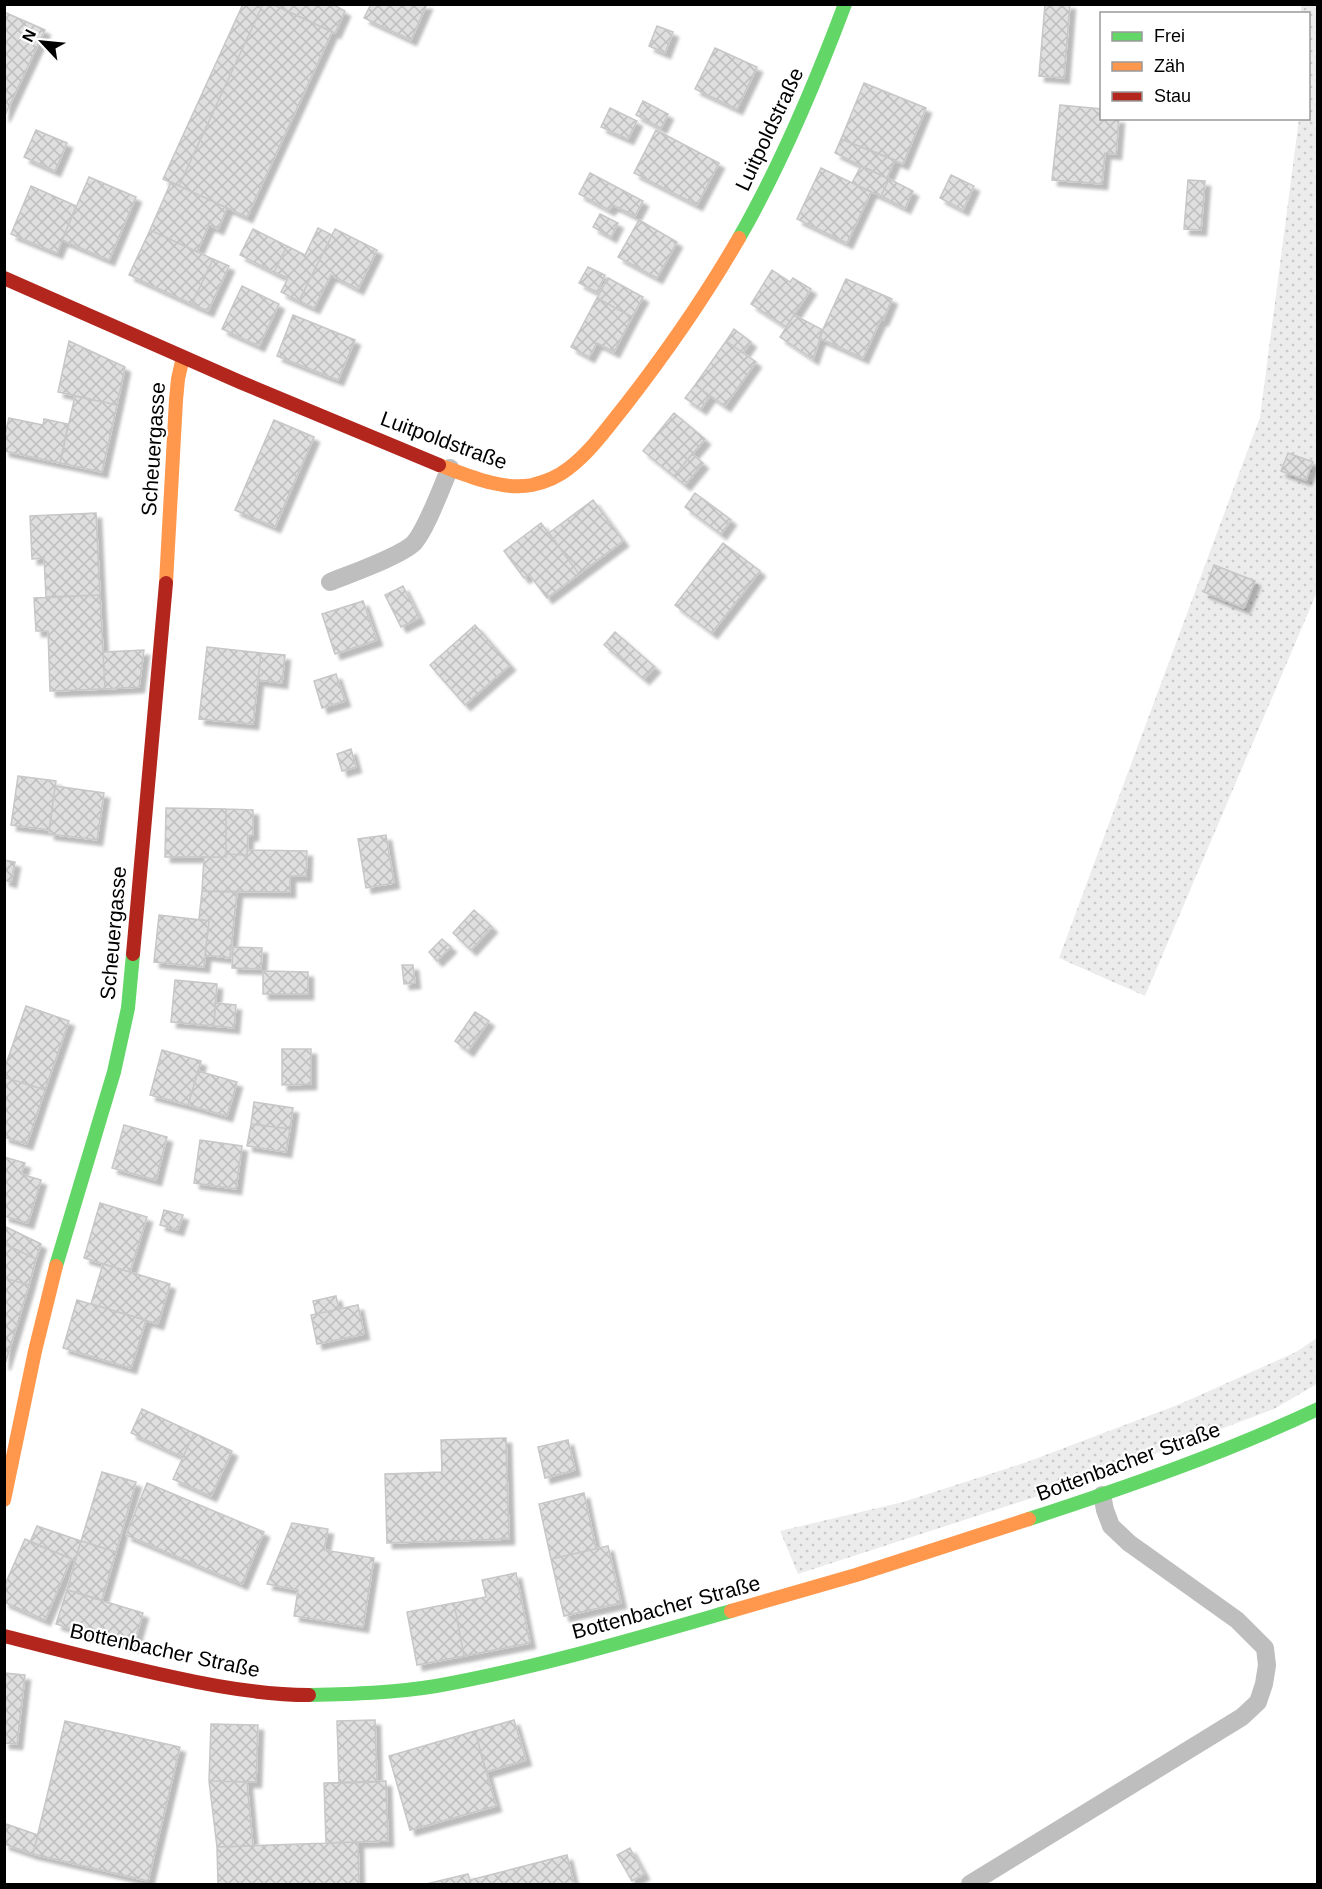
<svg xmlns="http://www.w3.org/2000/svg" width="1322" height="1889" font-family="Helvetica,sans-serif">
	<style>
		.grass { fill: url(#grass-dots) }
		.building { fill: url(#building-cross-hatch); stroke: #c7c7c7; stroke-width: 1.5; filter: url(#shadow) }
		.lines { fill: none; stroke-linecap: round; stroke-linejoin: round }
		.lane { stroke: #bebebe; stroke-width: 18 }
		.fast { stroke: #63d668; stroke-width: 14 }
		.slow { stroke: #ff974d; stroke-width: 14 }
		.jam { stroke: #b3261e; stroke-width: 14 }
		.labels { text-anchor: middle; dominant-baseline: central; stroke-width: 4.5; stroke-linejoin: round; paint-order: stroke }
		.street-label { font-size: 21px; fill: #000; stroke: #fff }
	</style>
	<defs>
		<pattern id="grass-dots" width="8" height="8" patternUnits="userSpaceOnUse" patternTransform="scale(1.5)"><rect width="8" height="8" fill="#ececec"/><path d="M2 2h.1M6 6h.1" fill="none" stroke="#c9c9c9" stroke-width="1.8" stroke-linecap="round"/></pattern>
		<pattern id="building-cross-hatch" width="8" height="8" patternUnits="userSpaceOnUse" patternTransform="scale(1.5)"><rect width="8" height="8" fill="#dfdfdf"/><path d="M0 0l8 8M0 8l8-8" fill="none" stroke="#bebebe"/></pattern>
		<filter id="shadow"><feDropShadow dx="5.5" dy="5.5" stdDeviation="1.5" flood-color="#0004"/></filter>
	</defs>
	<rect width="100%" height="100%" fill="#fff"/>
	<path class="grass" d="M 1301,5 L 1317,5 L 1317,592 L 1145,996 L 1059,958 L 1260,417 L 1299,119 L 1308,118 L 1308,14 L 1301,13 Z
		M 1317,1338 L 1317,1384 L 1274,1409 L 1072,1485 L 798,1574 L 780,1531 L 903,1502 L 1027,1462 L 1180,1404 L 1296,1352 Z"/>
	<path class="building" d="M 243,4 L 263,4 L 179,186 L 163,179 Z
		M 263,4 L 272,4 L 332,32 L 247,217 L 179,186 Z
		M 272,4 L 332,4 L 345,11 L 335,33 Z
		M 371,4 L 427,4 L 411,40 L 364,18 Z
		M 1045,4 L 1070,4 L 1064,78 L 1039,76 Z
		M 4,12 L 45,30 L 4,117 Z
		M 657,26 L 673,32 L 665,53 L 649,46 Z
		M 715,48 L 757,67 L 737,109 L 695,89 Z
		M 864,83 L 926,108 L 903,164 L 841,139 Z
		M 643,101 L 668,114 L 661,128 L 636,115 Z
		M 1060,105 L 1102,109 L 1102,118 L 1119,118 L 1116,154 L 1105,153 L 1102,184 L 1052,180 Z
		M 610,108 L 637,121 L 628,139 L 601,127 Z
		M 36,130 L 67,143 L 55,171 L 24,157 Z
		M 656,130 L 719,163 L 697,205 L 634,173 Z
		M 841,139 L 895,160 L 887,178 L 835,153 Z
		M 861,166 L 889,179 L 881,196 L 852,183 Z
		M 821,168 L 871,192 L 847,243 L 797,219 Z
		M 590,173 L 643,201 L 635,216 L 613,205 L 609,210 L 579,194 Z
		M 951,175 L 974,186 L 963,210 L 940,198 Z
		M 89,177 L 136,197 L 109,260 L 62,240 Z
		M 889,179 L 913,191 L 905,208 L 881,196 Z
		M 1188,180 L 1205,181 L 1201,230 L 1184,229 Z
		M 171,182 L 227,208 L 218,229 L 209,225 L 197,252 L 150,230 Z
		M 31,186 L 76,206 L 57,253 L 11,234 Z
		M 600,214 L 618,223 L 611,237 L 593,227 Z
		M 639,220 L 677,242 L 657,278 L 618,257 Z
		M 318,228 L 332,235 L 299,301 L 281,292 L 288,278 L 274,272 L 287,246 L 305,255 Z
		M 253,229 L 287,246 L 274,272 L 240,255 Z
		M 335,229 L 377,250 L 358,289 L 331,275 L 314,308 L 299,301 Z
		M 150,230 L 213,259 L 192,304 L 129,275 Z
		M 213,259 L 229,266 L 208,311 L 192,304 Z
		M 588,267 L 605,275 L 597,292 L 579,283 Z
		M 772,270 L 790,282 L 793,278 L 811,289 L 786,327 L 751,304 Z
		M 608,278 L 643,297 L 632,317 L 597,298 Z
		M 846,279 L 892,299 L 883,320 L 881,319 L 863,358 L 819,338 Z
		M 242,286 L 279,304 L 259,346 L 222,329 Z
		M 597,298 L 632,317 L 614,352 L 597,343 L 589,357 L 571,347 Z
		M 293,315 L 355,340 L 338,380 L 277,356 Z
		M 794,315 L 823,330 L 813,359 L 780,337 Z
		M 734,329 L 751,342 L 743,353 L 726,341 Z
		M 69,341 L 125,367 L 117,405 L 58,392 Z
		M 726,341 L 756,362 L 725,406 L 695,385 Z
		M 695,385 L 710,396 L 701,409 L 685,398 Z
		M 75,396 L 117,405 L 102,472 L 60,463 Z
		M 674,413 L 705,439 L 674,476 L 643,451 Z
		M 9,418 L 43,425 L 44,419 L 68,424 L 60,463 L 4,451 L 4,438 Z
		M 274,420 L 314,437 L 275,527 L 235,510 Z
		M 1288,453 L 1313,462 L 1306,480 L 1281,471 Z
		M 692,454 L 703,463 L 685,485 L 674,476 Z
		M 695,493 L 731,520 L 721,534 L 685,507 Z
		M 593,500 L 623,541 L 579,574 L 549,533 Z
		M 96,513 L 100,595 L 46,597 L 44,558 L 32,559 L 30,516 Z
		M 541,523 L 579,574 L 547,598 L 529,574 L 524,578 L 504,551 Z
		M 723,543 L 760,571 L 712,633 L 675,605 Z
		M 1214,565 L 1255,581 L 1244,608 L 1204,592 Z
		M 403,586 L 419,618 L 401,627 L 385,595 Z
		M 100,595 L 105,689 L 50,691 L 48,631 L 36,631 L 34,598 Z
		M 363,601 L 377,640 L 335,654 L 322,614 Z
		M 475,625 L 510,665 L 465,705 L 430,665 Z
		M 615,632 L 655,667 L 644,679 L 604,645 Z
		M 207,647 L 261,653 L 253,724 L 199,719 Z
		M 144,650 L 139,687 L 105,689 L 103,652 Z
		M 261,653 L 285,655 L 282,683 L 258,680 Z
		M 336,674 L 345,701 L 322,708 L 314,681 Z
		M 351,749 L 356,767 L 342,771 L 337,754 Z
		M 18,776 L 56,781 L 49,830 L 11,825 Z
		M 55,786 L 104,793 L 97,840 L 49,834 Z
		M 166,808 L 226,809 L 226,857 L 165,857 Z
		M 226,809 L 253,810 L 253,835 L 248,836 L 247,855 L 226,854 Z
		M 386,835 L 394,883 L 366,888 L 358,839 Z
		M 248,850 L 307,851 L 306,876 L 290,876 L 290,892 L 202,891 L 204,857 L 226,857 L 226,854 L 247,855 Z
		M 4,860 L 15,862 L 11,882 L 4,880 Z
		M 202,891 L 237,892 L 230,958 L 205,955 L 209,921 L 199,919 Z
		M 474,910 L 492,927 L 471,950 L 453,933 Z
		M 159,915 L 209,921 L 204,967 L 154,962 Z
		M 442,939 L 451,947 L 437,961 L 429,952 Z
		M 233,947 L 262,948 L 261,969 L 232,968 Z
		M 402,965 L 413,965 L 415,983 L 404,984 Z
		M 263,971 L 308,972 L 308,994 L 263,994 Z
		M 175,980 L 217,984 L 214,1026 L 171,1022 Z
		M 215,1003 L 236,1005 L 234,1028 L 214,1026 Z
		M 26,1006 L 69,1021 L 45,1090 L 4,1077 L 4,1070 Z
		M 475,1012 L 489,1021 L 468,1051 L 455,1041 Z
		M 282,1049 L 311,1049 L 311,1084 L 282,1085 Z
		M 162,1050 L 201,1061 L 188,1105 L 150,1095 Z
		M 198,1071 L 237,1082 L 227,1116 L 188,1105 Z
		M 4,1077 L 45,1090 L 27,1144 L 4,1137 Z
		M 254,1102 L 293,1108 L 290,1129 L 251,1124 Z
		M 251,1124 L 290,1129 L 286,1152 L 247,1146 Z
		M 124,1125 L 167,1137 L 156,1180 L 112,1168 Z
		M 200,1140 L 242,1146 L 236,1189 L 194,1183 Z
		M 4,1157 L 25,1163 L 21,1174 L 41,1180 L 28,1223 L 4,1216 Z
		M 100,1203 L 147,1217 L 130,1272 L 84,1258 Z
		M 164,1210 L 183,1215 L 178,1230 L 160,1225 Z
		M 4,1226 L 41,1244 L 36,1259 L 4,1244 Z
		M 4,1244 L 36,1259 L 29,1285 L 4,1278 Z
		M 103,1264 L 170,1284 L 158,1324 L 91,1304 Z
		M 4,1278 L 29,1285 L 5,1364 L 4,1364 Z
		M 336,1296 L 339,1309 L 316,1314 L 313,1301 Z
		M 77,1300 L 146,1320 L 131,1368 L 63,1348 Z
		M 358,1305 L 364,1334 L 317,1344 L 311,1315 Z
		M 142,1409 L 194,1433 L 183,1457 L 131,1433 Z
		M 194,1433 L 232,1451 L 211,1496 L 173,1479 Z
		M 506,1438 L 509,1539 L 387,1543 L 385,1474 L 442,1472 L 441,1440 Z
		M 568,1440 L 575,1470 L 545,1478 L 538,1447 Z
		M 102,1472 L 136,1482 L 116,1552 L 81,1541 Z
		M 147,1483 L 264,1532 L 242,1584 L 126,1535 Z
		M 584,1493 L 596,1549 L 551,1559 L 539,1504 Z
		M 292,1523 L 328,1529 L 324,1550 L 374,1558 L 363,1627 L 294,1616 L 298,1590 L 267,1584 Z
		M 37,1526 L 81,1541 L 75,1560 L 30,1542 Z
		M 25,1539 L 71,1559 L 45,1620 L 4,1602 L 4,1587 Z
		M 81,1541 L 116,1552 L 102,1600 L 67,1590 Z
		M 608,1546 L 621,1603 L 564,1616 L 551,1559 Z
		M 516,1573 L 530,1643 L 464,1656 L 454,1603 L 486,1597 L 482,1580 Z
		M 67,1590 L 143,1613 L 133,1647 L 56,1624 Z
		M 454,1603 L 464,1656 L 417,1665 L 407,1612 Z
		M 4,1673 L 25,1675 L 17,1744 L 4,1743 Z
		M 375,1720 L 377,1782 L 339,1783 L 337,1721 Z
		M 514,1720 L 526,1760 L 486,1772 L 475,1731 Z
		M 65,1721 L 180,1747 L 148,1881 L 33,1854 Z
		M 211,1724 L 258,1725 L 256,1782 L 209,1781 Z
		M 475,1731 L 496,1806 L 410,1830 L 389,1756 Z
		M 209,1781 L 247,1782 L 253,1846 L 217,1847 Z
		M 386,1781 L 388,1841 L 326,1843 L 324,1783 Z
		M 6,1824 L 38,1835 L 33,1854 L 4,1844 Z
		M 358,1842 L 359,1884 L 218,1884 L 217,1847 Z
		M 630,1848 L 644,1874 L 632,1881 L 617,1855 Z
		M 567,1855 L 574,1884 L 471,1884 L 470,1880 Z
		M 468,1874 L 471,1884 L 426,1884 Z"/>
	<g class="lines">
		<path class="lane" d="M 330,582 C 350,574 401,556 414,543 C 427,528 441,488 450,468
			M 970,1884 L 1242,1717 L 1258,1702 L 1264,1684 L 1267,1665 L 1265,1648 L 1237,1620 L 1129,1543 L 1111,1526 L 1105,1510 L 1102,1495"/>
		<path class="fast" d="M 739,238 C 782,163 815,84 845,4
			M 56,1266 L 114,1072 L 128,1008 L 133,954
			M 1029,1519 C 1127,1487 1225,1453 1318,1409
			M 309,1695 C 351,1694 394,1693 436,1686 C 536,1668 634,1639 731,1611"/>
		<path class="slow" d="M 439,465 C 467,475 502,491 532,485 C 545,482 558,477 569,468 C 591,451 607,428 624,407 C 666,353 705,297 739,238
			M 166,583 L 176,400 L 178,379 L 183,357
			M 4,1500 L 35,1351 L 56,1266
			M 731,1611 L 856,1575 L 1029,1519"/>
		<path class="jam" d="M 4,278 L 240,382 L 439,465
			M 133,954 L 166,583
			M 4,1636 C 60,1650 116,1665 173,1677 C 218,1687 263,1695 309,1695"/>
	</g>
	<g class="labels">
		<g class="street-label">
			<text transform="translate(769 129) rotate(-65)">Luitpoldstraße</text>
			<text transform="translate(444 440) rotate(20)">Luitpoldstraße</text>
			<text transform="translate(153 449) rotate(-86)">Scheuergasse</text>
			<text transform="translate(113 933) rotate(-85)">Scheuergasse</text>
			<text transform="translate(1128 1461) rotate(-20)">Bottenbacher Straße</text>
			<text transform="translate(666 1607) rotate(-15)">Bottenbacher Straße</text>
			<text transform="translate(165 1650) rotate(12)">Bottenbacher Straße</text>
		</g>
	</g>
	<rect width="1322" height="1889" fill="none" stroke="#000000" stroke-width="12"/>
	<rect x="1100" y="12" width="210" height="108" fill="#ffffff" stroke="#999999" stroke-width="1.5"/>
	<rect x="1112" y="32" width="30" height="9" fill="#63d668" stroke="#999999" stroke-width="1.5"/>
	<text x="1154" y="42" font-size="18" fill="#000000">Frei</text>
	<rect x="1112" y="62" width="30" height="9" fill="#ff974d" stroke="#999999" stroke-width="1.5"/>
	<text x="1154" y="72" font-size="18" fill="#000000">Zäh</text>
	<rect x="1112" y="92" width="30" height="9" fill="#b3261e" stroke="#999999" stroke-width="1.5"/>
	<text x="1154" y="102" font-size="18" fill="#000000">Stau</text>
	<g transform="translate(42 42) rotate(296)" stroke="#ffffff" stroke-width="4.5" paint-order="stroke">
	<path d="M0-4.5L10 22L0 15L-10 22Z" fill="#000000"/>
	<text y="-9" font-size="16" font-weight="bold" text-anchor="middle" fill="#000000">N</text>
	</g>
</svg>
